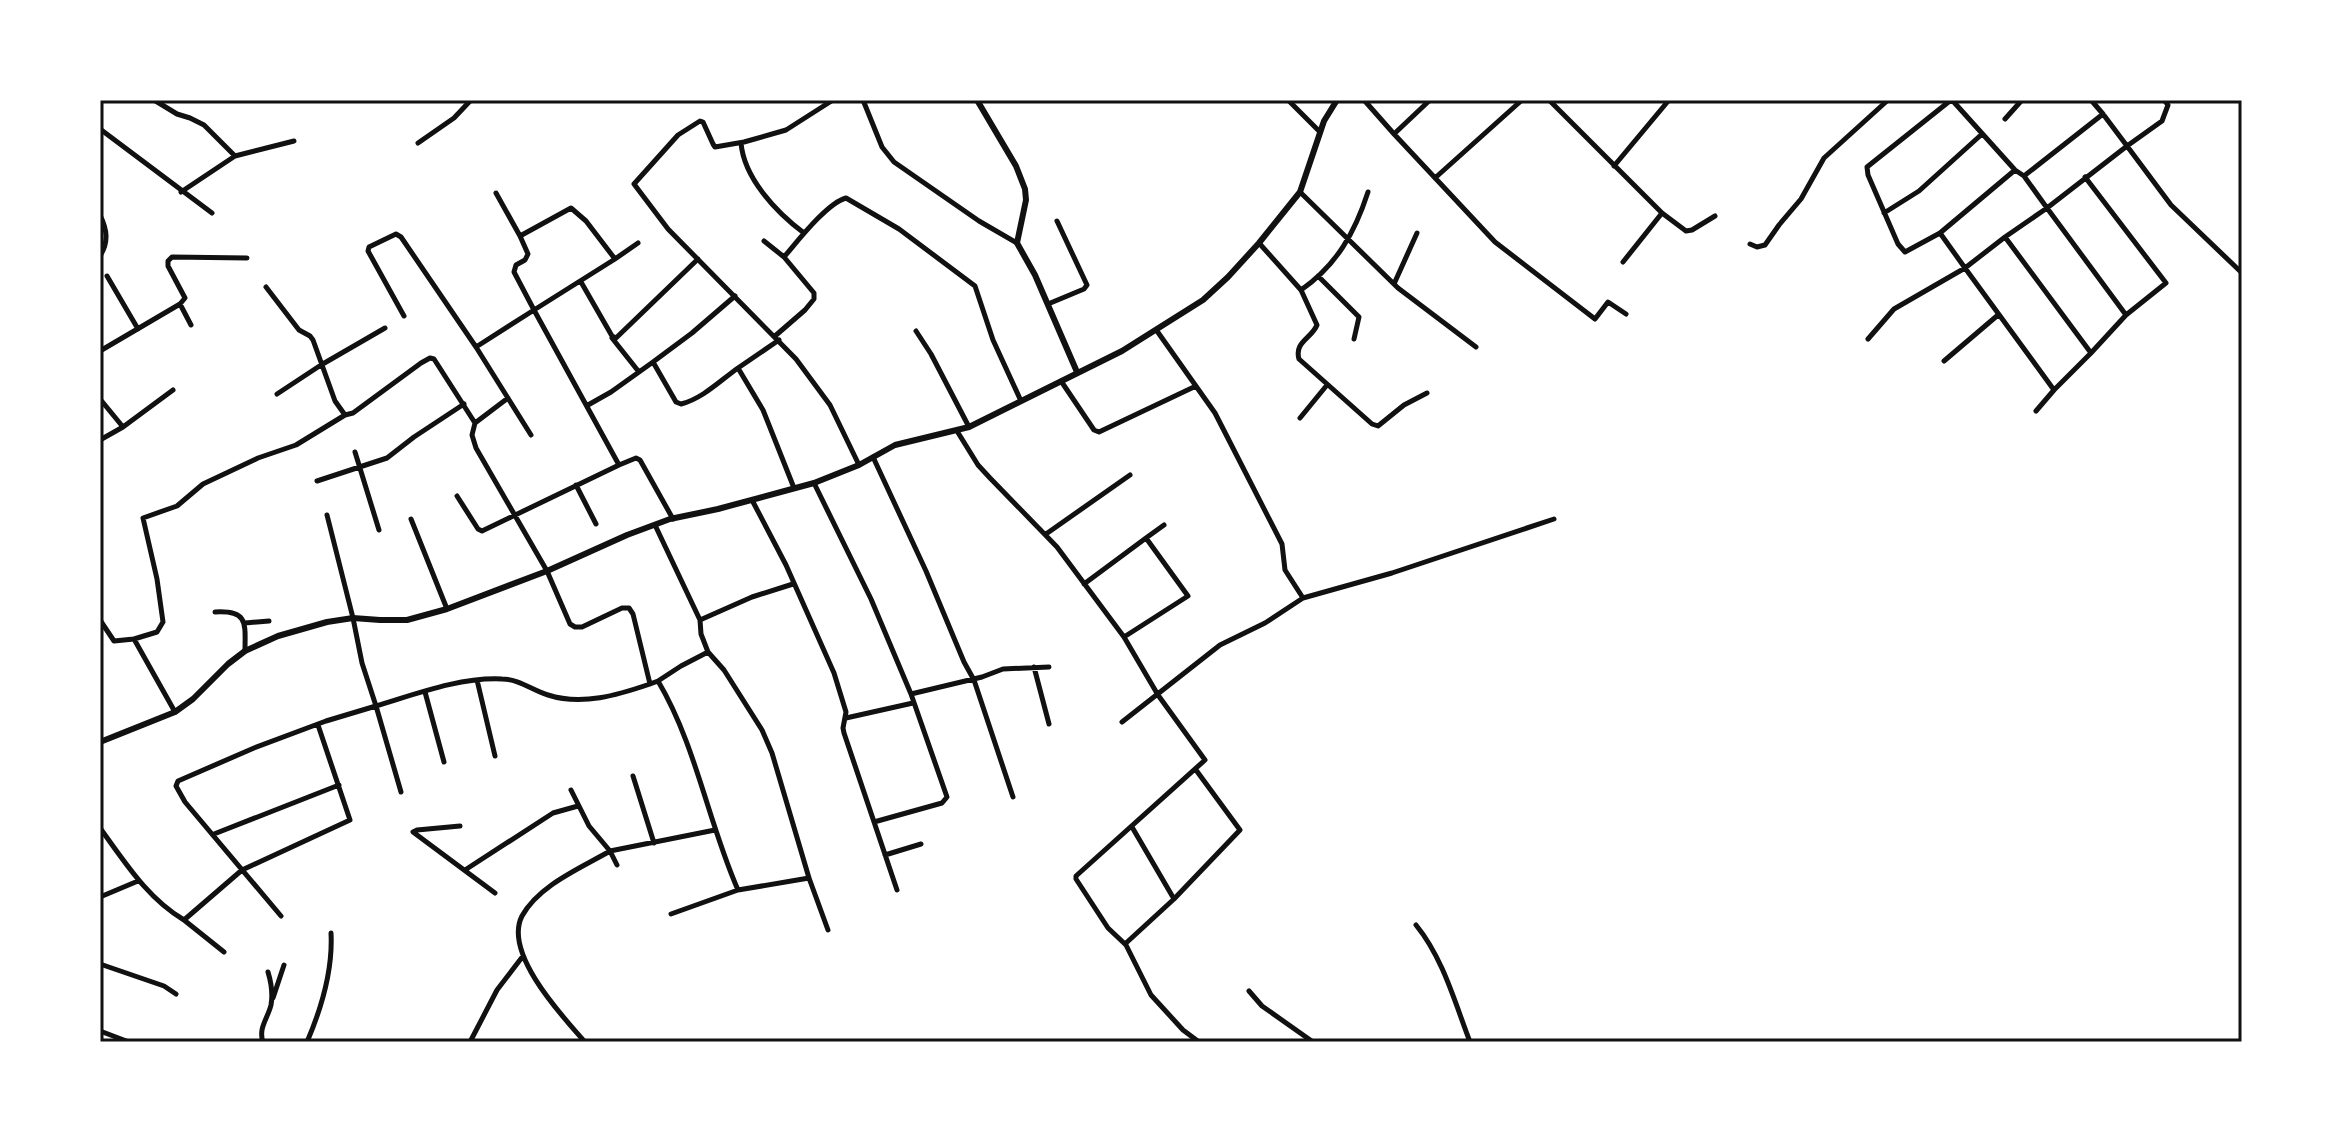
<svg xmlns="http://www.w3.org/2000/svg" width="2342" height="1142" font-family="'Open Sans',sans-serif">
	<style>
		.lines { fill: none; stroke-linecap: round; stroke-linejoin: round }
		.minor { stroke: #111; stroke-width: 5 }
		.tertiary { stroke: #111; stroke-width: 6 }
		.secondary { stroke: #111; stroke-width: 6 }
		.neatline { fill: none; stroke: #111; stroke-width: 3 }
	</style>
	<rect width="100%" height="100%" fill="#fff"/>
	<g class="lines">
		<path class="minor" d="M 154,100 L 177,114 L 190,118 L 204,125 L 235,156 L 294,141
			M 833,100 L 786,130 L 744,142 L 715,147 L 713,144 L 703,122 L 700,121 L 678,135 L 634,184 L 668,229 L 796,359 L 830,405 L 859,465
			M 863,100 L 882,147 L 894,162 L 979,221 L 1017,243
			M 1288,100 L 1320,132
			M 1364,100 L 1394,134 L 1430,100
			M 1549,100 L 1662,213 L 1686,231 L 1692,230 L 1715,216
			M 1951,100 L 1867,167 L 1868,175 L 1898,244 L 1905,252 L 1940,233 L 2015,170
			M 1952,100 L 2015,170 L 2024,176 L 2047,208 L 2127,146 L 2103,114 L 2024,176
			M 2091,100 L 2103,114
			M 2164,100 L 2168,105 L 2162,121 L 2127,146 L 2171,205 L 2242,273
			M 2005,119 L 2022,100
			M 100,129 L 212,213
			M 1394,134 L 1495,242 L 1595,319 L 1608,302 L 1626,314
			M 418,143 L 454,118 L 471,100
			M 741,143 C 744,178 776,212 804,233
			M 1614,166 L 1669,100
			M 2085,177 L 2166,283 L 2126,315 L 2047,208 L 2005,237 L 2091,353 L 2126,315
			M 1435,178 L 1522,100
			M 181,192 L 235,156
			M 1300,192 L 1398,288 L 1476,347
			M 496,193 L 520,236 L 571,208 L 586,221 L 615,259 L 638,243
			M 1884,213 L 1919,191 L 1982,134
			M 100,215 C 107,229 109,242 100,256
			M 1940,233 L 1965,268 L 2005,237
			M 520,236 L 528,254 L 525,260 L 516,265 L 514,272 L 534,310 L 476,347 L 531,435
			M 764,241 L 784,257
			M 1259,243 L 1301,290 C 1337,265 1355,232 1368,192
			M 1750,244 L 1757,247 L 1765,245 L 1779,225 L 1801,199 L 1824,158 L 1888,100
			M 1623,262 L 1662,213
			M 107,276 L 138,329
			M 1318,276 L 1359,317 L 1354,339
			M 581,282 L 612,336 L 616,338 L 698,259
			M 1394,284 L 1417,233
			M 266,287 L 299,330 L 310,336 L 313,340 L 335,401 L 345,415 L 353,413 L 421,363 L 430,358 L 434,359 L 475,423 L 472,435 L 476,448 L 547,571 L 570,624 L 575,627 L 582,627 L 622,608 L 629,608 L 633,614 L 650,684 L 658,681 C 696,745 708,822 738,890 L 809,878 L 772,753 L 762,730 L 724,670 L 708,652 L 701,634 L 700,620 L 655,525
			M 1301,290 L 1317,325 C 1312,338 1294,342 1299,359 L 1372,424 L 1378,426 L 1404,405 L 1427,393
			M 735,296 L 692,333 L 653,362 L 676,402 L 681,404 C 702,399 721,380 738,368 L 763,410 L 794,488
			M 180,304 L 185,298 L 168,266 L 168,261 L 172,257 L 247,258
			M 1048,304 L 1084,289 L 1087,285 L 1057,221
			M 404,316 L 368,251 L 369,247 L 396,234 L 401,237 L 476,347
			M 916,331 L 931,354 L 969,427
			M 1157,331 L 1215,413 L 1282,544 L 1285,570 L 1303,598 L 1392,573 L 1554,519
			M 775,336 L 805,310 L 814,299 L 814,293 L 784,257 C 797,242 827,203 846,198 L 899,229 L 975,286 L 993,340 L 1021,401
			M 612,338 L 639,372
			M 1868,339 L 1894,309 L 1965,268 L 2054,390 L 2091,353
			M 100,351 L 180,304 L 191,325
			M 1944,361 L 1998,315
			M 738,368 L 779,340
			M 1061,381 L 1094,430 L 1099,432 L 1196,386
			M 277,394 L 321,365 L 385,328
			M 100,399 L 123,427
			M 588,405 L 611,392 L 653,362
			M 2036,411 L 2054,390
			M 1300,418 L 1327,385
			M 475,423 L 508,398
			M 957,431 L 978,465 L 990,478 L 1057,547 L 1124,637 L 1158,695 L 1205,760 L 1076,876 L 1076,879 L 1108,928 L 1126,945 L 1151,995 L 1183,1030 L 1199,1042
			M 100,440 L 123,427 L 173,390
			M 355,452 L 379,530
			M 873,457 L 926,571 L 964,662 L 974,680 L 1013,797
			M 619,465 L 636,458 L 640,460 L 673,519
			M 317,481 L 387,458 L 414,437 L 464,404
			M 814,483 L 871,599 L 911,694 L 947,797 L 942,803 L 874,822
			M 576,485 L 596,524
			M 457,496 L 478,529 L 482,531 L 619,465 L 534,310 L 615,259
			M 752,500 L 786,565 L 834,673 L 846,712 L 843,728 L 844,733 L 897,890
			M 411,519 L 447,609
			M 1046,534 L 1130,475
			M 1084,584 L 1146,538
			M 215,612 C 249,610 245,624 245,651
			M 100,620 L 114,641 L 134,639 L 175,712
			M 700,620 L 752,597 L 793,584
			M 245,623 L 269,621
			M 1124,637 L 1188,596 L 1146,538 L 1164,525
			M 134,639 L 157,632 L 163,622 L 157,579 L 143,518 L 177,506 L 203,484 L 258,458 L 296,445 L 345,415
			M 1034,667 L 1049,724
			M 477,680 L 495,756
			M 658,681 L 681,666 L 708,652
			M 425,692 L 444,762
			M 911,694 L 982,677 L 1003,669 L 1049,667
			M 846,718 L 913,703
			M 1122,722 L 1220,645 L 1265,623 L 1303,598
			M 633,776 L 654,843
			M 571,790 L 589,826 L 610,851 C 581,868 539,885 522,916 C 503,953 562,1016 585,1042
			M 401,792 L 376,706 C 416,694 460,677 502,679 C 519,679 532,690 548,695 C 582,706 618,695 650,684
			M 460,826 L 417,830 L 413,832 L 495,893
			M 100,828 C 125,862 147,898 184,920 L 242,870 L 350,820 L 318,725
			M 214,834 L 339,785
			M 885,855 L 921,844
			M 617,865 L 610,851 L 715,830
			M 465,870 L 553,813 L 578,806
			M 809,878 L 828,930
			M 100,897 L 138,881
			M 1174,899 L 1240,830 L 1196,770
			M 671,914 L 738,890
			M 281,916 L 185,802 L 176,786 L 178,781 L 254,748 L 326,721 L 376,706 L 362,663 L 353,618 L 327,515
			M 184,920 L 224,952
			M 1416,925 C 1443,958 1455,1003 1470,1042
			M 1125,944 L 1174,899 L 1132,827
			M 100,964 L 164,986 L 176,994
			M 1249,991 L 1262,1006 L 1313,1042
			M 273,998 L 284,965
			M 100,1031 L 129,1042
			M 263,1042 C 258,1028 268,1018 271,1005 C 273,994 271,982 268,972
			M 307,1042 C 322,1007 333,971 331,933
			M 470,1042 L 497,990 L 523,956"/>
		<path class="tertiary" d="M 977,100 L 1016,166 L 1025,189 L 1026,200 L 1017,243 L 1035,275 L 1077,372"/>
		<path class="secondary" d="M 100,742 L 175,712 L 193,699 L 228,664 L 245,651 L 278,636 L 327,622 L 353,618 L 380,620 L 407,620 L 447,609 L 547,571 L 627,535 L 670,519 L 718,509 L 814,483 L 859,465 L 895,445 L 969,427 L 1122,351 L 1203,300 L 1228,277 L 1259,243 L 1300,192 L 1324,121 L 1337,100"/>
	</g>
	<rect width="2342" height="1142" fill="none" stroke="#ffffff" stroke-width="204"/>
	<rect x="102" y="102" width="2138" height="938" class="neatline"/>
</svg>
